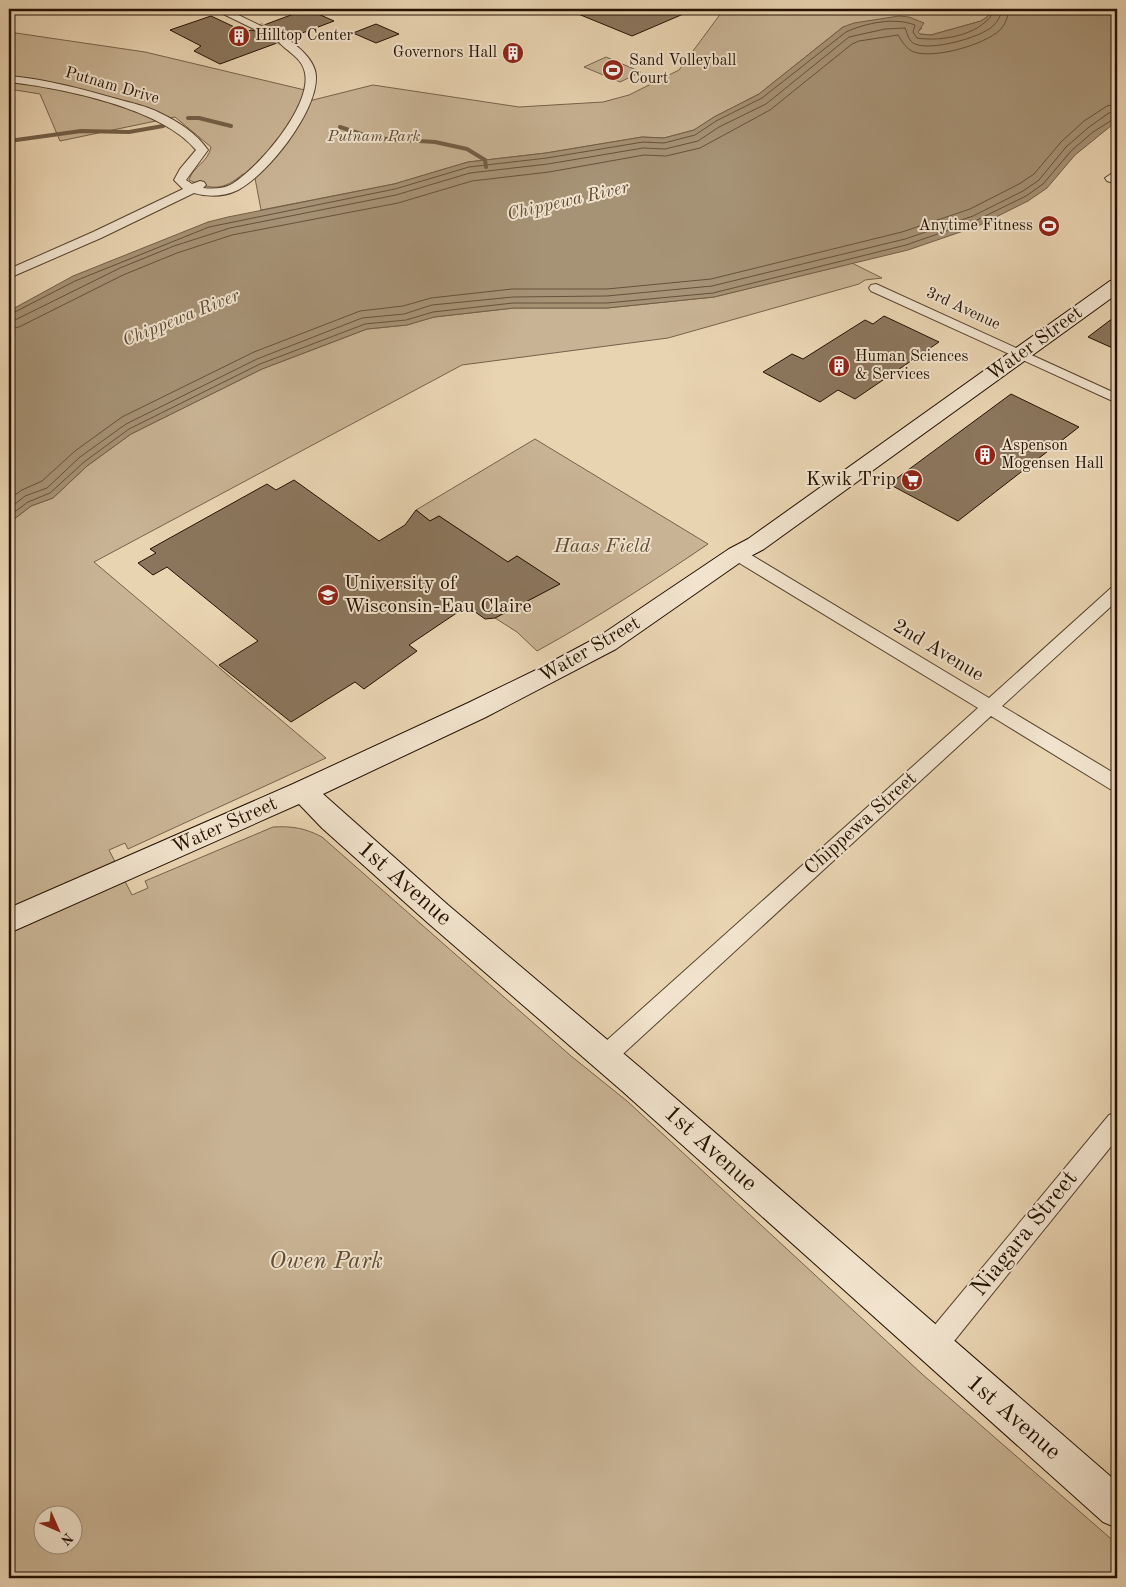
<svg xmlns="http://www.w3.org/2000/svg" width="1126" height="1587" font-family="'Old Standard TT',serif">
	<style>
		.green { fill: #c8b394; stroke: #76624a; fill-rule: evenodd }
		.water { fill: #a69275; stroke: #725e46 }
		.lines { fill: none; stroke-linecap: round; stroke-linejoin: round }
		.shore { stroke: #66523a; stroke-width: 1 }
		.stream { stroke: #725e46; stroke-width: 4 }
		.building { fill: #8b765d; stroke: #251100 }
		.street-tunnel { stroke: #c2ad8e; stroke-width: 11; stroke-dasharray: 11 5.5; stroke-linecap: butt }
		.street-casing { stroke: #56422c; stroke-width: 2 }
		.secondary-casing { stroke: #251100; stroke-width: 2 }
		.street { fill: #f1e3cd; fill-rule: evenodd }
		.secondary { fill: #f1e3cd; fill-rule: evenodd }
		.labels { text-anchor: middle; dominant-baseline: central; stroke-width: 4; stroke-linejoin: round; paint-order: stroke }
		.far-poi-label { font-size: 16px; fill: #251100; stroke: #f1e3cd; text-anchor: start }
		.far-street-label { font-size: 16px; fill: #251100; stroke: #f1e3cd }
		.far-park-label { font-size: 16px; font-style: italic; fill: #5e4a34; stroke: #f1e3cd }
		.far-water-label { font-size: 18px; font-style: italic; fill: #5f4b35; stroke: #f1e3cd }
		.street-label { font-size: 20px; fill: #251100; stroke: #f1e3cd }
		.poi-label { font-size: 20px; fill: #251100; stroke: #f1e3cd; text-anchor: end }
		.park-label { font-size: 20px; font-style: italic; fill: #5e4a34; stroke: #f1e3cd }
		.near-street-label { font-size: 24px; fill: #251100; stroke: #f1e3cd }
		.near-park-label { font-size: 24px; font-style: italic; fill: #5e4a34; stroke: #f1e3cd }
	</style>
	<rect width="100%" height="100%" fill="#e9d4b2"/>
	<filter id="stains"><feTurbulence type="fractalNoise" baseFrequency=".004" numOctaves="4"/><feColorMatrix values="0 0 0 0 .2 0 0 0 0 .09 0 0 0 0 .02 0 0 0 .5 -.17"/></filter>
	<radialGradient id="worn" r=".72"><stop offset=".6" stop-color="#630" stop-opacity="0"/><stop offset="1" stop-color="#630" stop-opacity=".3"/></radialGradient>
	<path class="green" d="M 724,9 L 992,9 L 987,17 L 981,21 L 931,35 L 920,34 L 918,32 L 922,28 L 843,27 L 759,94 L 714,117 L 694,130 L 664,138 L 642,137 L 546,153 L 468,162 L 394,184 L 261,210 L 255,178 L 243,174 C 222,191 213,190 189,180 C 193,166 208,163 211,147 L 175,117 L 60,141 L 40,94 L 9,89 L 9,32 L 145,52 L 309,91 L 305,102 L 373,85 L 519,107 L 603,102 L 629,95 L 679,70 Z
		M 606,57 L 641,72 L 620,82 L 584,67 Z
		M 852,263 L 882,278 L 865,280 L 859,284 L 668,338 L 462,365 L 94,562 L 326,758 L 128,849 L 125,843 L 109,850 L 132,895 L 148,888 L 145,881 L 273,827 C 292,826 305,828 322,837 L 571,1056 L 627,1101 L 922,1374 L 1117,1544 L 1117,1578 L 9,1578 L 9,523 L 31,506 L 53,498 L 87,466 L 131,434 L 262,369 L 367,329 L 407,325 L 434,317 L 514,308 L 607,308 L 714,297 ZM 42,1514 L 72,1514 L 72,1544 L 42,1544 Z
		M 535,439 L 708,544 C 652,582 597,618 537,651 L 517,632 L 495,618 L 559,584 L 517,556 L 491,572 L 490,550 L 439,516 L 430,521 L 416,510 Z"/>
	<path class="water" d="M 992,9 L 1117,9 L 1117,121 L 1075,155 L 1047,188 L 1028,201 L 978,226 L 908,250 L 714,297 L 607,308 L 514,308 L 434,317 L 407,325 L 367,329 L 262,369 L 131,434 L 87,466 L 53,498 L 31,506 L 9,523 L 9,311 L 73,276 L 208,222 L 228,217 L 394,184 L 468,162 L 546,153 L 642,137 L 664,138 L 694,130 L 714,117 L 759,94 L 843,27 L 854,23 L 899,16 L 909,17 L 924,23 L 918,32 L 920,34 L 931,35 L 981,21 L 987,17 Z"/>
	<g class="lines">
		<path class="shore" d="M 9,315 L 75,281 L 209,227 L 395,189 L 469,167 L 547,158 L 643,142 L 664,143 L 695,135 L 716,121 L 762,98 L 846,32 C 866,23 894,17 915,25 L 913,32 L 917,38 C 942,42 984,35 995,9
			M 9,321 L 15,320 L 120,268 L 174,246 L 230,228 L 396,195 L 470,173 L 548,164 L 643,148 L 665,149 L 698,141 L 719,127 L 766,104 L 849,37 L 885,29 L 905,28 C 908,34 908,41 915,44 C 931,51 980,38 993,26 C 998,21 1001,16 1002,9
			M 9,329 L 19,327 L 123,275 L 177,253 L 232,235 L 398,203 L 472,181 L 549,172 L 644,155 L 666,156 L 700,148 L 770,110 L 852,44 L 859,41 L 898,35 C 902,41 906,49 914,52 C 934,59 984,45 1000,30 C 1005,25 1008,17 1009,9
			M 9,499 L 22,490 L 42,481 L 75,451 L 122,417 L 254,352 L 360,311 L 403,306 L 431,298 L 512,289 L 607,289 L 711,279 L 902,232 L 970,209 L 1019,184 L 1034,174 L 1061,142 L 1084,121 L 1107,106 L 1117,104
			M 9,509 L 25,496 L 47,488 L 80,457 L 126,424 L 257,359 L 362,318 L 404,314 L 432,305 L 513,297 L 607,296 L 712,286 L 905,239 L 973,216 L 1023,191 L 1039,180 L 1066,147 L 1089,127 L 1109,113 L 1117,111
			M 9,516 L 28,502 L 50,493 L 84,462 L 129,429 L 260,364 L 365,324 L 406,320 L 433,312 L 513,303 L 607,303 L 713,293 L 906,245 L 975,221 L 1026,196 L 1043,184 L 1071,151 L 1093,132 L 1117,117"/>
		<path class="stream" d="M 188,118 L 199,118 L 231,126
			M 340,127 L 373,138 L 435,142 L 467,149 L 485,160 L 486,167
			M 9,141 L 81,131 L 129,132 L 163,126"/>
	</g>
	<path class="building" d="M 307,9 L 334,21 L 289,38 L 282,36 L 277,39 L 277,43 L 220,64 L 194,51 L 201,46 L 170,30 L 211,16 L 245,32 L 251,30 L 259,32 L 265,28 L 264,25 Z
		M 566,9 L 695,9 L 632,36 Z
		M 376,24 L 399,34 L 376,43 L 353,33 Z
		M 1117,315 L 1117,350 L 1088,337 Z
		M 884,316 L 939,342 L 855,399 L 838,390 L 820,402 L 763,372 L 792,354 L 803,359 L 865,320 L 873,324 Z
		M 1011,394 L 1079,427 L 958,521 L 889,484 Z
		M 294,480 L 379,541 L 405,525 L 416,510 L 430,521 L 439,516 L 508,562 L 517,556 L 560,584 L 495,618 L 485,619 L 467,606 L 409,645 L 417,651 L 364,689 L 355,682 L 291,722 L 219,665 L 258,641 L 167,567 L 153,575 L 138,563 L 156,553 L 150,549 L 267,484 L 276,490 Z"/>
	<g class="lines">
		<path class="street-tunnel" d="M 258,27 L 283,41"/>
		<g class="street-casing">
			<path id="street" d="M 213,9 L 226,9 L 263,27 L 258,30 L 254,29 Z
				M 283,38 C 289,39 294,44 299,48 C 307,55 316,66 316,77 C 317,112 268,174 238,190 C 224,197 208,197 194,193 L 101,238 L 9,278 L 9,269 L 93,232 L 183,189 L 174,180 L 180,169 L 196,150 C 162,108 61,88 9,82 L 9,76 C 46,79 81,89 117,99 C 131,103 147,106 160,113 C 179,122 196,133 208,150 L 186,180 L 192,184 L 200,181 L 204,182 L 206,185 L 203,188 C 212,189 222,189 230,185 C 257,170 312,106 305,73 C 302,57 287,52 278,41 Z
				M 1111,174 L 1117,176 L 1117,184 L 1107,181 L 1105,178 Z
				M 876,284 L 1117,394 L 1117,403 L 871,291 L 869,288 L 871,285 Z
				M 737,549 L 743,550 L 989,698 L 1111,588 L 1117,587 L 1117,601 L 1002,706 L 1117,775 L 1117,791 L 1110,789 L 991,716 L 612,1064 L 604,1067 L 596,1064 L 593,1057 L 596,1050 L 978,708 L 731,558 L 729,554 L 731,550 Z
				M 1117,1112 L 1117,1139 L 942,1356 L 933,1359 L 924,1356 L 921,1347 L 924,1338 L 1109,1115 Z"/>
		</g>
		<g class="secondary-casing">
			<path id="secondary" d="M 1117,279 L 1117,294 L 764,549 L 745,559 L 616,649 L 486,717 L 323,794 L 448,905 L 643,1070 L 1117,1482 L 1117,1528 L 1103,1522 L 621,1090 L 428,923 L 322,828 L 299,804 L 9,933 L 9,908 L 293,784 L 468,703 L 538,669 L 598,637 L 729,549 L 748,539 L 1110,281 Z"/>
		</g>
		<use href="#street" class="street"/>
		<use href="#secondary" class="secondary"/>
	</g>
	<defs>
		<g id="building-disc" transform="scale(1.125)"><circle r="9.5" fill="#8f2418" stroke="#f1e3cd"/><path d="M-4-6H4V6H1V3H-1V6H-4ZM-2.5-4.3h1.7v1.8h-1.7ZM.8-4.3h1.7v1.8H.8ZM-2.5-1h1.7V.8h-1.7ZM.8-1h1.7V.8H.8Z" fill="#fff"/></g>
		<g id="stadium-disc" transform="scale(1.125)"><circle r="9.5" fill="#8f2418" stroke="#f1e3cd"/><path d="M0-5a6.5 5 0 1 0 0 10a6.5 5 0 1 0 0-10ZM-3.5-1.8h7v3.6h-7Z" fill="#fff"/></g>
		<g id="supermarket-disc" transform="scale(1.125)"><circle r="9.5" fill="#8f2418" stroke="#f1e3cd"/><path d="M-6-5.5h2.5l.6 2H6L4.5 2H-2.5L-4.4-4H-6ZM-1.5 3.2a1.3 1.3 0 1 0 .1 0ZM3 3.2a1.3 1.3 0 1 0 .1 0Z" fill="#fff"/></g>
		<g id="university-disc" transform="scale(1.125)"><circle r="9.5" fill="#8f2418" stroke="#f1e3cd"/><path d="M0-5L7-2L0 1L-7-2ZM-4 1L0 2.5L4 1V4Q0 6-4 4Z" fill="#fff"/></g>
	</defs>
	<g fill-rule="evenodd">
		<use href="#building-disc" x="239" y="36"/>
		<use href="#building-disc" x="513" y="53"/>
		<use href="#stadium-disc" x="613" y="70"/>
		<use href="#stadium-disc" x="1049" y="226"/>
		<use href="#building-disc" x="839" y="366"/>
		<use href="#building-disc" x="985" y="455"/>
		<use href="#supermarket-disc" x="912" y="480"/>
		<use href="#university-disc" x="328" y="595"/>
	</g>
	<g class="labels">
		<g class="far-poi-label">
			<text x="255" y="36">Hilltop Center</text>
			<text x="497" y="53" text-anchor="end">Governors Hall</text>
			<text x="629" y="61">Sand Volleyball<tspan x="629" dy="18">Court</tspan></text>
			<text x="1033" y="226" text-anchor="end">Anytime Fitness</text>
			<text x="855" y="357">Human Sciences<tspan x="855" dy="18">&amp; Services</tspan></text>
			<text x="1001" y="446">Aspenson<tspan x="1001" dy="18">Mogensen Hall</tspan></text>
		</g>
		<g class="far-street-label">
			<text transform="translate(112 86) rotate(16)">Putnam Drive</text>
			<text transform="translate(963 309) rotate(25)">3rd Avenue</text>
		</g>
		<g class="far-park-label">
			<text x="374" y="137">Putnam Park</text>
		</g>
		<g class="far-water-label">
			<text transform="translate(568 201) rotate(-13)">Chippewa River</text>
			<text transform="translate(181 318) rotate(-22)">Chippewa River</text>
		</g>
		<g class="street-label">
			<text transform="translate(1035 344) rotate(-36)">Water Street</text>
			<text transform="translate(590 650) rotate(-30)">Water Street</text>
			<text transform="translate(938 651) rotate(31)">2nd Avenue</text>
			<text transform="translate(861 824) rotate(-42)">Chippewa Street</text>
			<text transform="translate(225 826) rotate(-24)">Water Street</text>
		</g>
		<g class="poi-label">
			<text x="896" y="480">Kwik Trip</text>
			<text x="344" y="584" text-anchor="start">University of<tspan x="344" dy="23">Wisconsin-Eau Claire</tspan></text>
		</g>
		<g class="park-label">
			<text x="602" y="547">Haas Field</text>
		</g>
		<g class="near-street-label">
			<text transform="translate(404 884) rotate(41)">1st Avenue</text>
			<text transform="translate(710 1149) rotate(42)">1st Avenue</text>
			<text transform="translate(1025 1234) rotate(-51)">Niagara Street</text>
			<text transform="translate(1013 1418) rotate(41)">1st Avenue</text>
		</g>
		<g class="near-park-label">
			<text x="326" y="1262">Owen Park</text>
		</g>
	</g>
	<rect width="1126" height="1587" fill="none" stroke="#e9d4b2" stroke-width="30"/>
	<rect x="10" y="10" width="1106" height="1567" fill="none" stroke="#251100" stroke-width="2.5"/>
	<rect x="15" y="15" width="1096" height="1557" fill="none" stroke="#251100"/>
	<g transform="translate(58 1530) rotate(135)"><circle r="24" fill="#f1e3cd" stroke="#9f8f7b"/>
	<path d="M0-4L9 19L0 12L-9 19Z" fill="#8f2418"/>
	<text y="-8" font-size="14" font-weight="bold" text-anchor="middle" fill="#251100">N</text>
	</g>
	<rect width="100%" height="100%" filter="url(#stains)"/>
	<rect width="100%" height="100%" fill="url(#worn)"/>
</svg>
